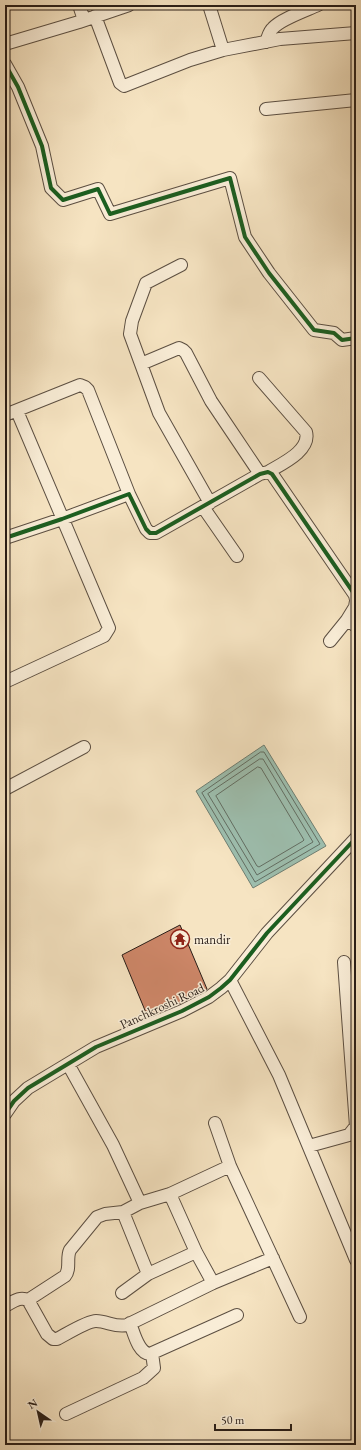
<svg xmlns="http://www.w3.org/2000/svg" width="361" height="1450" font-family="'EB Garamond',serif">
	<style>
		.water { fill: #9dbfaf; stroke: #6e7e72 }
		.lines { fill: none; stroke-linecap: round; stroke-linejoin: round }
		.shore { stroke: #626e63; stroke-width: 1 }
		.building { fill: #ce8769; stroke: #281d17 }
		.minor-casing { stroke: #5c4f42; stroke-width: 14 }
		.minor { stroke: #f9edd7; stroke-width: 12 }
		.cycleway-casing { stroke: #f9edd7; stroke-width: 6 }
		.cycleway { stroke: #1b5e20; stroke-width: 4 }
		.labels { text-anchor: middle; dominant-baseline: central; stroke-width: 3; stroke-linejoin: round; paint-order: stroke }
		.poi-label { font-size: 13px; fill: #281d17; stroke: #f9edd7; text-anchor: start }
		.street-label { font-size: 13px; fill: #281d17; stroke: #f9edd7 }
	</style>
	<rect width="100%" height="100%" fill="#f6e4c2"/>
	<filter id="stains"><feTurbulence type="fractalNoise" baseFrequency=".005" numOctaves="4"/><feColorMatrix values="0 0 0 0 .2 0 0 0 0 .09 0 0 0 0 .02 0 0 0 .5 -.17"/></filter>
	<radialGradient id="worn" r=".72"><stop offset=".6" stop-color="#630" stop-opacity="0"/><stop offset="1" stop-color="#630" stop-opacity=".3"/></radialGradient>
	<path class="water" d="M 264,745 L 326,846 L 253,888 L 196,791 Z"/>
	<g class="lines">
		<path class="shore" d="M 261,752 L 264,752 L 320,844 L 255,882 L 202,793 Z
			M 260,759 L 263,759 L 313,842 L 257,875 L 208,794 Z
			M 258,767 L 261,768 L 304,840 L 303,841 L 259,867 L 257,866 L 216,796 Z"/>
	</g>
	<path class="building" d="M 180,925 L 207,989 L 149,1020 L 122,955 Z"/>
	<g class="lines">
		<g class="minor-casing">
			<path id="minor" d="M 79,5 L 84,20
				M 209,5 L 223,50
				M 95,16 L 120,83 L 124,86 L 190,60 L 223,50 L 280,39 L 356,33
				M 266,42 C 268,37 269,31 273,28 C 281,19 307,10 318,5
				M 5,44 L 79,22 L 129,5
				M 5,64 L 18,87 L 42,146 L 51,188 L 63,200 L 98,189 L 110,214 L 230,178 L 245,237 L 269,273 L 314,330 L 334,333 L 342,340 L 356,338
				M 266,109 L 356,100
				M 181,265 L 146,283 L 132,321 L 130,334 L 159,413 L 210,503
				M 141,364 L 179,348 L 183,350 L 186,353 L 211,401 L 260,474
				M 259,378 L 306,432 C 311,451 281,464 268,472
				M 5,415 L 80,385 L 85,387 L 88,390 L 129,494
				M 203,507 L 237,556
				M 5,538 L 62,519 L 129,494 L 146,529 L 150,533 L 156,533 L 260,474 L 268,472 L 272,474 L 355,595 L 356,600
				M 356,601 L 355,607 L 347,620 L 356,626
				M 330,641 L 347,620
				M 5,682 L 104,636 L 109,628 L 17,411
				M 5,789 L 84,747
				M 230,980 L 279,1075 L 356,1260
				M 68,1064 L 113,1145 L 140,1203
				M 5,1114 L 14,1101 L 28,1088 L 96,1047 L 182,1011 L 209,997 L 221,988 L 230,980 L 267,933 L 356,838
				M 215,1123 L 230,1166 L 300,1317
				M 309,1146 L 349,1135 L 356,1126 L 344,962
				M 170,1194 L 196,1252 L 213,1283
				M 123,1212 L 148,1274
				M 122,1293 L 148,1274 L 196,1252
				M 28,1300 L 65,1276 C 71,1269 66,1258 70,1250 L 97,1217 L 105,1214 L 123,1212 L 140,1203 L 170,1194 L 230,1166
				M 5,1306 C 13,1302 19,1296 28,1300 L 47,1334 L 53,1339 L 57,1339 C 65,1335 87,1321 96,1321 C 107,1321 116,1328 127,1325 L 213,1283 L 273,1258
				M 130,1323 C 134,1333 138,1353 150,1354 L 237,1315
				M 66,1414 L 143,1378 L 154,1368 L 152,1353"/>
		</g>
		<use href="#minor" class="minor"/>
		<g class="cycleway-casing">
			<path id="cycleway" d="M 5,64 L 18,87 L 42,146 L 51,188 L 63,200 L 98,189 L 110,214 L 230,178 L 245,237 L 269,273 L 314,330 L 334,333 L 342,340 L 356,338
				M 5,538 L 62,519 L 129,494 L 146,529 L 150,533 L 156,533 L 260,474 L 268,472 L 272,474 L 355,595 L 356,600
				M 5,1114 L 14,1101 L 28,1088 L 96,1047 L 182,1011 L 209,997 L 221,988 L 230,980 L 267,933 L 356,838"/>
		</g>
		<use href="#cycleway" class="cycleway"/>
	</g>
	<defs>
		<g id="temple-ring" transform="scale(1)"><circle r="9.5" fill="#f9edd7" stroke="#8f2418" stroke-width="1.5"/><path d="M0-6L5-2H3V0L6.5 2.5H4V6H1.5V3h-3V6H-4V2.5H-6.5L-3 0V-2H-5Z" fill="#8f2418"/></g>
	</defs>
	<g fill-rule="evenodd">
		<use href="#temple-ring" x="180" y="939"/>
	</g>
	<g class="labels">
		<g class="poi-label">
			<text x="194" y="939">mandir</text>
		</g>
		<g class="street-label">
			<text transform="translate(162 1006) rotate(-25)">Panchkroshi Road</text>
		</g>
	</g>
	<rect width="361" height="1450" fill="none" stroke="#f6e4c2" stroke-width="20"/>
	<rect x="6" y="6" width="349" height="1438" fill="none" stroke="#281d17" stroke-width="2"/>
	<rect x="10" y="10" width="341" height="1430" fill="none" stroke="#281d17"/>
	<g transform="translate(38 1412) rotate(326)" stroke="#f9edd7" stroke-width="3" paint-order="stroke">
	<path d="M0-3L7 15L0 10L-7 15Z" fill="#281d17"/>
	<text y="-6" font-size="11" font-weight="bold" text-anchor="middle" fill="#281d17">N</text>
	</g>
	<path d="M215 1424v6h76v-6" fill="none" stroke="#281d17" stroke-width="2"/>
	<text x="221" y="1424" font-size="12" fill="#281d17" stroke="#f9edd7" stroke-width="3" paint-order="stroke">50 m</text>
	<rect width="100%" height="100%" filter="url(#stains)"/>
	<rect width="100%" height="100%" fill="url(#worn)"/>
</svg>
